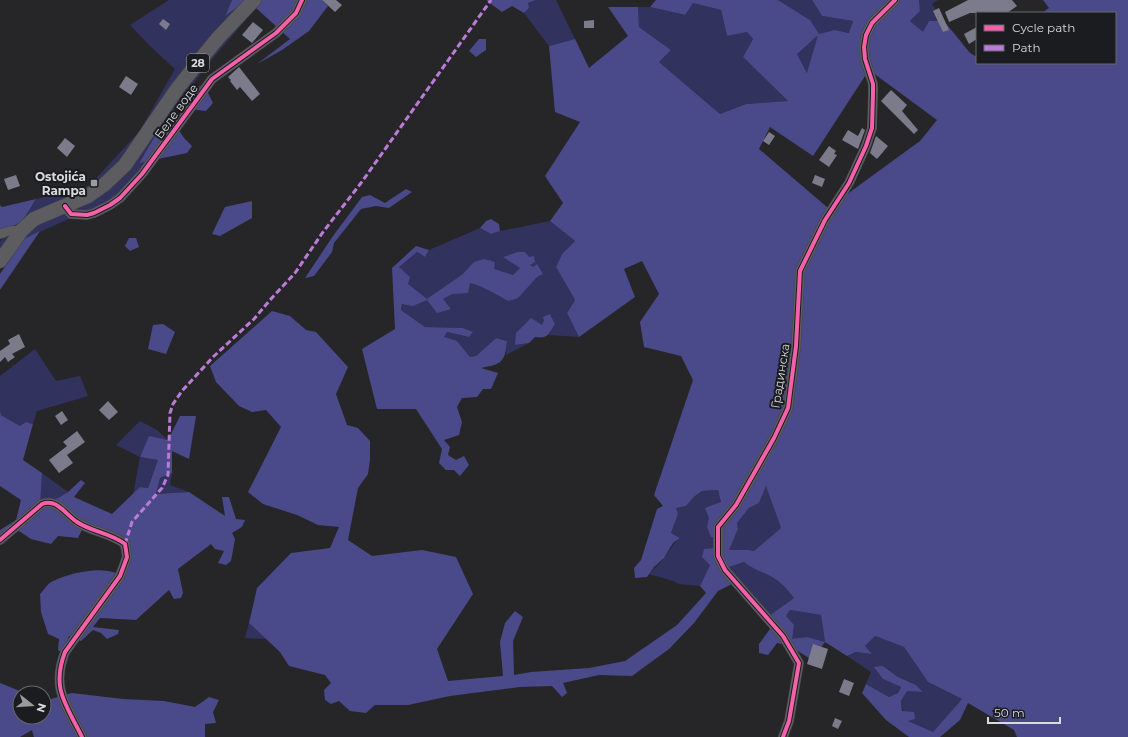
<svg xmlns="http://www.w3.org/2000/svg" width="1128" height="737" font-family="Montserrat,sans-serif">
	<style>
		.green { fill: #32325f }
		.forest { fill: #4a4989; fill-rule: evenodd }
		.building { fill: #7b7b8c }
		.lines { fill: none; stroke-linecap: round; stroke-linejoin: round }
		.minor-casing { stroke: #444446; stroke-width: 10 }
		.primary-casing { stroke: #444446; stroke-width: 15 }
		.minor { stroke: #5d5d60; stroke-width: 9 }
		.primary { stroke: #5c5c61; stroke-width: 14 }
		.quiet { stroke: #bd7bd9; stroke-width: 3; stroke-dasharray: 6 3; stroke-linecap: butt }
		.cycleway-casing { stroke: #1b1c20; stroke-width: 6 }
		.cycleway { stroke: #f560ab; stroke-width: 4 }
		.poi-dot { fill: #9b9b9e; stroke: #1b1c20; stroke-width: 1.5 }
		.labels { text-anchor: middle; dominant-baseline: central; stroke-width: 4; stroke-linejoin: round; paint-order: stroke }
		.shield { fill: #1b1c20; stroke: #a1a1a4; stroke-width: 1 }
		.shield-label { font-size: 11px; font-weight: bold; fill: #dadadd }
		.street-label { font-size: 12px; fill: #dadadd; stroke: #1b1c20 }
		.poi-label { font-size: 12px; font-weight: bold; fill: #dadadd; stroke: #1b1c20; text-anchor: end }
	</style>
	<rect width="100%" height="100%" fill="#262629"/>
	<path class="green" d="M 169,0 L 232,0 L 225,15 L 247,0 L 256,8 L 208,64 L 159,129 L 139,162 L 158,159 L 107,210 L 71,218 L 24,239 L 23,223 L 0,252 L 0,242 L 9,229 L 23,222 L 36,199 L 89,186 L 139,132 L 175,69 L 152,48 L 130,25 Z
		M 536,0 L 556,0 L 575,39 L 549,46 L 524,13 L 529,8 L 528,3 Z
		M 778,0 L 812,0 L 822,16 L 853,21 L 850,33 L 835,30 L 807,73 L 797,54 L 810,20 Z
		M 919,0 L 938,0 L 932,4 L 944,21 L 923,33 L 910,21 L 920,11 Z
		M 693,3 L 721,10 L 727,36 L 747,32 L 753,39 L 743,57 L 788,101 L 746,104 L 720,114 L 659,62 L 671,50 L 639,27 L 638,7 L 650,7 L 684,15 Z
		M 550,221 L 575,241 L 562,254 L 556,267 L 575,300 L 567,313 L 579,337 L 549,335 L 555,324 L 550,314 L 544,320 L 542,325 L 515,345 L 529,343 L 506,355 L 507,341 L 496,338 L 476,356 L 470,357 L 457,341 L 443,338 L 447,332 L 468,337 L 472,332 L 463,328 L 425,327 L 401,310 L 408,284 L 399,266 L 417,252 L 425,257 L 429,250 L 480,228 L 491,234 L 500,231 Z
		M 35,349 L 56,381 L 80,376 L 88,396 L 37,411 L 33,424 L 26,422 L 20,426 L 1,415 L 0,410 L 0,376 Z
		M 140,421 L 157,430 L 168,440 L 149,437 L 140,457 L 158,460 L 148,488 L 140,487 L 133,495 L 140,457 L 116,445 Z
		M 42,473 L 68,492 L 40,510 Z
		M 172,473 L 170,485 L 189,492 L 156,494 L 160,478 Z
		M 766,485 L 781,528 L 754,551 L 749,550 L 728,550 L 738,529 L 737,523 L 749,508 L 759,503 Z
		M 718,490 L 721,502 L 709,518 L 716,537 L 710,565 L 700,586 L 679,584 L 673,581 L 649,574 C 654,568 660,564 664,558 C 670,551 672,544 680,538 L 671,533 L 678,514 L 676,508 L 686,506 L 695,496 L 702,491 Z
		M 744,562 C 751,568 759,571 768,575 C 779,580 787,589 794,598 L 770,616 L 732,584 L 729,567 Z
		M 790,610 L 821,615 L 825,642 L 807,637 L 792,640 L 786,616 Z
		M 249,623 L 266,639 L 245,638 Z
		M 875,636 L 904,647 L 928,682 L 962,699 L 933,732 C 913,724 904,725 901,701 L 907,691 L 923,692 L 916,685 L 898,677 L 883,666 L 883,679 L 901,687 L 898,693 L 889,697 L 866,684 L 871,672 L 847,656 L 856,652 L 872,654 L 865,646 Z"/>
	<path class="forest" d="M 232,0 L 247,0 L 225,16 Z
		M 251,0 L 322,0 L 328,6 L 309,31 L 282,50 L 257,64 L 290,39 L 256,8 Z
		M 487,0 L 536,0 L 528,3 L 529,8 L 524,13 L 512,6 L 502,12 L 487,1 Z
		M 656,0 L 778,0 L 810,20 L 819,34 L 835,30 L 849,33 L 853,21 L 822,16 L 812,0 L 919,0 L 920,11 L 910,21 L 923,32 L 929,21 L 944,21 L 970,53 L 975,56 L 977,55 L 977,63 L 1115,63 L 1115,13 L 1042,13 L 1049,8 L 1043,0 L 1128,0 L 1128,737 L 1017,737 L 1014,730 L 968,703 L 960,720 L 940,737 L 909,737 L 886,720 L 862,693 L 866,684 L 889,697 L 898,693 L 901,687 L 883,679 L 874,667 L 883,666 L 898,677 L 916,685 L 923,692 L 907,691 L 901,701 L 902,711 L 914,712 L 915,719 L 908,721 L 933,732 L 962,699 L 928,682 L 904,647 L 875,636 L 865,646 L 872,654 L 856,652 L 847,656 L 825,642 L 812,660 L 790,646 L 777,643 L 768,655 L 759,653 L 759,644 L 773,625 L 769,616 L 794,598 C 787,589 779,580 768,575 C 759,571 751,568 744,562 L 729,567 L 736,582 L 718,591 L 694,623 L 669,649 L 632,676 L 599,675 L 563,683 L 567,693 L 562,697 L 552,686 L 520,687 L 450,696 L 408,705 L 375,705 L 366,713 L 350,711 L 339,701 L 331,704 L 325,700 L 324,690 L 331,683 L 325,675 L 289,666 L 280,652 L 249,623 L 257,588 L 291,553 L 330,548 L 339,527 L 318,525 L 297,515 L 263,504 L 248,492 L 281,427 L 266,410 L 252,412 L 239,406 L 216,382 L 210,366 L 272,311 L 290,316 L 306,330 L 316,332 L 348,367 L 336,394 L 347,425 L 358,428 L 370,441 L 370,460 L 368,474 L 358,488 L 348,540 L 372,556 L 422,550 L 456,557 L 473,594 L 437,649 L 448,681 L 503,676 L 500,642 L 505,623 L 515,611 L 523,617 L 513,641 L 514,675 L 531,672 L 589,668 L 625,661 L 677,625 L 706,593 L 700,586 L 710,565 L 702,557 L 704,549 L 716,548 L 716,537 L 711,537 L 707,527 L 709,518 L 705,508 L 721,502 L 718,490 L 702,491 L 695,496 L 686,506 L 676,508 L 678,514 L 671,533 L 680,538 L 673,543 L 664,558 L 654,567 L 647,577 L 635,578 L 634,568 L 641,560 L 657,509 L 663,506 L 654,495 L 693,380 L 681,356 L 644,347 L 640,322 L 659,294 L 642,261 L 624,269 L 635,297 L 579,337 L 567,313 L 575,300 L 556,267 L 562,254 L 575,241 L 550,221 L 563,203 L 545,176 L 580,122 L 555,112 L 549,46 L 575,39 L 589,68 L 628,36 L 608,7 L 638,7 L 639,27 L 671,50 L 659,62 L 720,114 L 746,104 L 788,101 L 743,57 L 753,39 L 747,32 L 727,36 L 721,10 L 693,3 L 685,15 L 650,7 ZM 818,35 L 807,73 L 797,54 ZM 869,70 L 937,120 L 920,141 L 828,208 L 759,149 L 770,127 L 813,156 ZM 766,486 L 781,528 L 754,551 L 749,550 L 729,550 L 738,529 L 737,523 L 749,508 L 759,503 ZM 790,610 L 821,615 L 825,642 L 807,637 L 792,639 L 794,625 L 786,616 Z
		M 479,39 L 486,39 L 486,50 L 476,57 L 469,51 Z
		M 196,86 L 205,87 L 213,103 L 206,111 L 188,109 L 191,91 Z
		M 177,127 L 184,138 L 192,146 L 187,153 L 139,163 L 159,129 Z
		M 406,189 L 412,192 L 389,208 L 376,206 L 361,209 L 334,243 L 332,252 L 314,276 L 305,278 L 333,236 L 362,197 L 370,195 L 385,203 Z
		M 36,199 C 24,219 24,224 0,231 L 0,205 L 2,207 Z
		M 252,201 L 252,218 L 220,236 L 212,234 L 225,207 Z
		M 491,219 L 499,224 L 500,231 L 491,234 L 480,228 L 486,221 Z
		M 40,231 L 0,290 L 0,291 L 0,274 L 24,239 Z
		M 129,238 L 136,238 L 139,247 L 130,251 L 125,246 Z
		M 416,246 L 429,250 L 425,257 L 417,252 L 399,267 L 410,277 L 408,284 L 427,299 L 463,274 L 474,262 L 484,259 L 495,262 L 494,269 L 513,275 L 520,268 L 503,257 L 518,252 L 525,252 L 529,257 L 534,256 L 535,262 L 530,265 L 533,267 L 537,264 L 543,274 L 537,277 L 518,298 L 509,301 C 496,295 484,286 470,283 L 468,293 L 452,294 L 443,299 L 451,309 L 437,313 L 427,300 L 413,306 L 402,304 L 401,310 L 425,327 L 463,328 L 473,332 L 469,337 L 447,332 L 444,337 L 457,341 L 470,357 L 476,356 L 496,338 L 507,341 C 505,363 501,364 481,368 L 498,373 L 491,389 L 483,389 L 477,397 L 462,398 L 457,407 L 462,422 L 459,435 L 444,440 L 450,447 L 448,455 L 456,460 L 464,456 L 469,465 L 460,476 L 454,470 L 446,470 L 439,463 L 442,449 L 416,409 L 377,409 L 362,349 L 395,329 L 392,268 Z
		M 550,314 L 555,324 C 549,334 548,339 535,337 L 529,343 L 515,345 L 516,333 L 531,318 L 542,325 L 544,320 L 543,317 Z
		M 163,324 L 175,332 L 166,354 L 148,349 L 153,325 Z
		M 0,410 L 1,415 L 20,426 L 26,422 L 33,424 L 23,460 L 42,473 L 40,509 L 68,492 L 81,480 L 85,483 L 74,497 L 112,514 L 140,487 L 148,488 L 158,460 L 140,457 L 149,436 L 168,440 L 180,416 L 196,416 L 189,459 L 172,451 L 172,473 L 160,478 L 156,494 L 189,492 L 225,516 L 222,497 L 229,497 L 236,519 L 245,520 L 242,527 L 232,533 L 235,539 L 231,561 L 226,565 L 218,563 L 224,551 L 215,549 L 211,544 L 178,569 L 183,593 L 181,598 L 174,599 L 169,590 L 136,620 L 100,618 L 93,627 L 119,630 L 118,634 L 107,639 L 101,633 L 93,630 L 81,641 L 69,636 L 65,648 L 61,652 L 58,650 L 59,639 L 48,634 L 41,612 L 40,594 C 44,590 48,583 53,581 C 69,573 99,566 116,573 C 123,558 126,555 116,540 L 82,530 L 78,538 L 58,536 L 51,544 L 31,539 L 19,531 L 0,542 L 0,530 L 16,520 L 21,500 L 0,486 Z
		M 0,683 L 25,693 L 20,693 L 20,717 L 44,717 L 44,701 L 72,693 L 123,699 L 164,701 L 195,707 L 209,697 L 219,700 L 213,712 L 216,723 L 205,724 L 205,737 L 34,737 L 32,730 L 20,737 L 0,737 Z"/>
	<path class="building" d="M 322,0 L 336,0 L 342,5 L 335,12 Z
		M 968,0 L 1012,0 L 1017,6 L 1007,13 L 970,13 L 949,22 L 945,12 Z
		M 939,8 L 949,30 L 943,32 L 933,11 Z
		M 163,19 L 170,24 L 166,30 L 159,24 Z
		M 594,20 L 594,28 L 584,28 L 584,21 Z
		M 253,22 L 263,30 L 252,43 L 242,35 Z
		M 977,27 L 977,39 L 969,44 L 964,34 Z
		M 239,67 L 260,94 L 252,101 L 240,87 L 237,90 L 230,81 L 231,80 L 228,77 Z
		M 126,76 L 138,84 L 131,95 L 119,87 Z
		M 891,90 L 907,105 L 902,111 L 918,130 L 914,134 L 881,101 Z
		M 862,128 L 865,130 L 858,149 L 842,140 L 848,130 L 858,136 Z
		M 769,132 L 775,136 L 769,145 L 763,141 Z
		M 876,136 L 888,146 L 877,159 L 870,153 Z
		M 65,138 L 75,146 L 67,157 L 57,148 Z
		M 829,146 L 836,151 L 834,154 L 837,155 L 829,167 L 819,160 Z
		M 16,175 L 20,186 L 8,190 L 4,179 Z
		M 815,175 L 825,179 L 822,187 L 812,183 Z
		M 19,334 L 25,347 L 12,354 L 15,357 L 8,362 L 5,357 L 0,362 L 0,351 L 10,344 L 8,340 Z
		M 108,401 L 118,412 L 109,420 L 99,410 Z
		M 62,411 L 68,420 L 61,425 L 55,416 Z
		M 77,431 L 85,442 L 67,455 L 73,463 L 59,473 L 49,460 L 67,446 L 63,442 Z
		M 813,644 L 828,649 L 822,669 L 807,664 Z
		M 844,679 L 854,683 L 849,696 L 839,692 Z
		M 835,718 L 842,721 L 838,729 L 832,726 Z"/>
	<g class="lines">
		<g class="minor-casing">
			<path id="minor" d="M 65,206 L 71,214 L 87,215 L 94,213 L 110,205 L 120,198 L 142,174 L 212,79 L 276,33 L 296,13 L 302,0
				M 0,234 L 9,231 L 22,230
				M 0,540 L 42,504 C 57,498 66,515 77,522 C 92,532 111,533 125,544 L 127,557 L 120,576 L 65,652 C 51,689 66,704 82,737
				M 783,737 L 789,721 L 799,663 L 783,636 L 725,570 L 718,556 L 718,527 L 736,505 L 774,438 L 788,408 L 796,346 L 800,271 L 825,220 L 849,183 L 866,146 L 872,128 L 873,93 L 873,84 L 865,59 L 864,47 L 866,35 L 872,23 L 895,0"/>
		</g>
		<g class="primary-casing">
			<path id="primary" d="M 0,261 L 22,230 L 34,219 L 88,196 L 105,184 L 125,165 L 177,89 L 200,60 L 218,38 L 254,0"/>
		</g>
		<use href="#minor" class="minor"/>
		<use href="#primary" class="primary"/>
		<path class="quiet" d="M 125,544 L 132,522 L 162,488 L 168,475 L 170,413 L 173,404 L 182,391 L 213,357 L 254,319 L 270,300 L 295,273 L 323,232 L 361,183 L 491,0"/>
		<g class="cycleway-casing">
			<path id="cycleway" d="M 65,206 L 71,214 L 87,215 L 94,213 L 110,205 L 120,198 L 142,174 L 212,79 L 276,33 L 296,13 L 302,0
				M 0,540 L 42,504 C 57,498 66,515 77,522 C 92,532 111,533 125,544 L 127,557 L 120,576 L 65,652 C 51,689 66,704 82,737
				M 783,737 L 789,721 L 799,663 L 783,636 L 725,570 L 718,556 L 718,527 L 736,505 L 774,438 L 788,408 L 796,346 L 800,271 L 825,220 L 849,183 L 866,146 L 872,128 L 873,93 L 873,84 L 865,59 L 864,47 L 866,35 L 872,23 L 895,0"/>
		</g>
		<use href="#cycleway" class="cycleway"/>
	</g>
	<rect class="poi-dot" x="90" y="179" width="8" height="8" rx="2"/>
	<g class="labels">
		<rect class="shield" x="187" y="54" width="22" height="18" rx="3"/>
		<g class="shield-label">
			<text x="198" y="63">28</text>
		</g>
		<g class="street-label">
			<text transform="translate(176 111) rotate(-54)">Беле воде</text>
			<text transform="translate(780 376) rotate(-81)">Градинска</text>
		</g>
		<g class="poi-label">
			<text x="86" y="176">Ostojića<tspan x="86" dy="14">Rampa</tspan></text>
		</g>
	</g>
	<rect x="976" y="12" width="140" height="52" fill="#1b1c20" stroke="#67686c"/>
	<rect x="984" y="25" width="20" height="6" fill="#f560ab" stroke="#67686c"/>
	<text x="1012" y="32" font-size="12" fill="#dadadd">Cycle path</text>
	<rect x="984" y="45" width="20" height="6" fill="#bd7bd9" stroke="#67686c"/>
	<text x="1012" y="52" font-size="12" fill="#dadadd">Path</text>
	<g transform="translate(32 705) rotate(107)"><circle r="19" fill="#1b1c20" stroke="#67686c"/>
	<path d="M0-3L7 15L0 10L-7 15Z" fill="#9b9b9e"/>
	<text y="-6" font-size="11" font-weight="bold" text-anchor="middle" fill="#dadadd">N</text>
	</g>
	<path d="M988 717v6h72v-6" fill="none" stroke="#dadadd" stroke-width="2"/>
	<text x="994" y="717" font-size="12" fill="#dadadd" stroke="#1b1c20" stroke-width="3" paint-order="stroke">50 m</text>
</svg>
